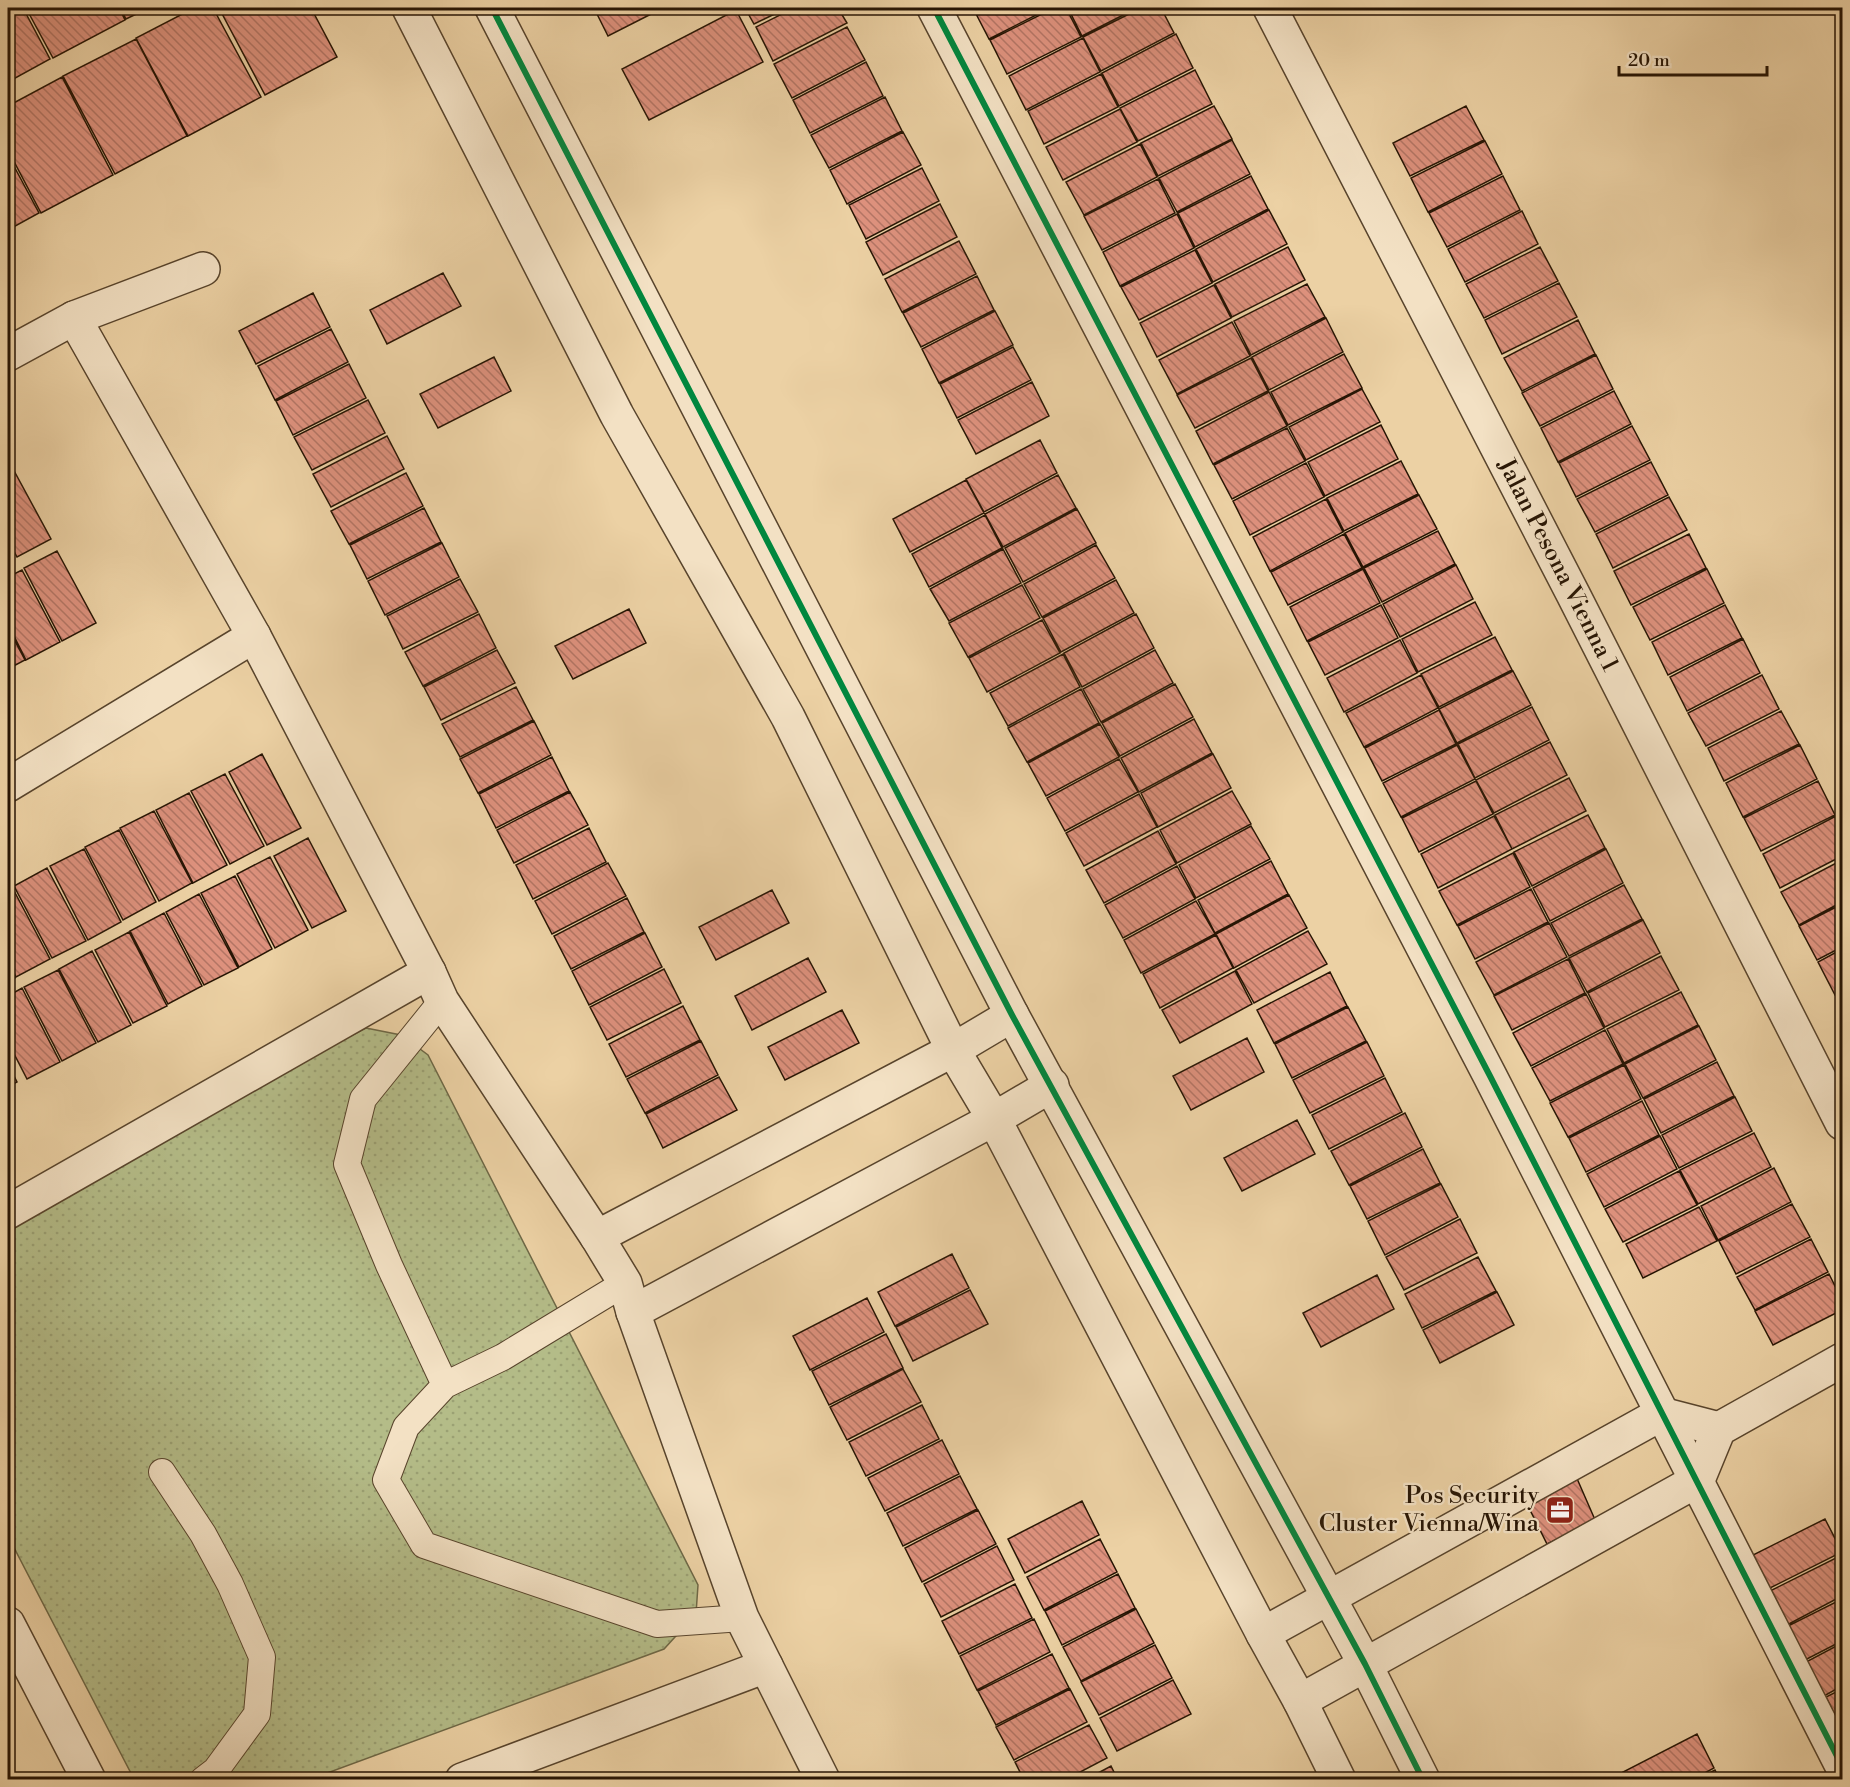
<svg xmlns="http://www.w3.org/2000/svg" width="1850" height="1787" font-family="'Libre Bodoni',serif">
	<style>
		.park { fill: url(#park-dots); stroke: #6e6846; stroke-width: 1.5 }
		.building { fill: url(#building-back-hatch); stroke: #271504; stroke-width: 1.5 }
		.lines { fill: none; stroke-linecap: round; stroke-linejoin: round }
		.service-casing { stroke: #58442c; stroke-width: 28 }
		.minor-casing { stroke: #58442c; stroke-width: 36 }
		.service { stroke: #f3e1c4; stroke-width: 26 }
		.minor { stroke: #f3e1c4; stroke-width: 33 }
		.cycleway-casing { stroke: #f3e1c4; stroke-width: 10 }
		.cycleway { stroke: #00873e; stroke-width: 6 }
		.labels { text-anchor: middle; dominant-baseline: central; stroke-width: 4.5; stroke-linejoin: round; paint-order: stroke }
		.street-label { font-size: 24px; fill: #271504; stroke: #f3e1c4 }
		.poi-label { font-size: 24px; fill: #271504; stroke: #f3e1c4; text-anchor: end }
	</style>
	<defs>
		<pattern id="park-dots" width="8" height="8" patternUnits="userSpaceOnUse" patternTransform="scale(1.5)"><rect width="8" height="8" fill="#b4bc88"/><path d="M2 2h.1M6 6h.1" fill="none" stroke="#9ba174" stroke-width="1.8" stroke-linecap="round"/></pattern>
		<pattern id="building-back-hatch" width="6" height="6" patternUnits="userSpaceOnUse" patternTransform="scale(1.5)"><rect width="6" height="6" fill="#dd917d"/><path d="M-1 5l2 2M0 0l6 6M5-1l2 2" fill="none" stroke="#b37564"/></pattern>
	</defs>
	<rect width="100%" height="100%" fill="#ecd1a4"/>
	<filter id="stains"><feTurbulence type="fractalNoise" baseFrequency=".00333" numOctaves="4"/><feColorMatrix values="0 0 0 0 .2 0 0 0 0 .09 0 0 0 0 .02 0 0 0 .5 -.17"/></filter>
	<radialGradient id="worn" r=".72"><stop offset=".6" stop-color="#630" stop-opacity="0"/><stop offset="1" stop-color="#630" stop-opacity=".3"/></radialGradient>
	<path class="park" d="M 366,1028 L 401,1035 L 428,1055 L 698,1585 L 696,1614 L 664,1649 L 311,1779 L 134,1779 L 8,1536 L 8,1212 Z"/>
	<path class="building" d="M 8,8 L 23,8 L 50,59 L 8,82 Z
		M 26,8 L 119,8 L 125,20 L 53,58 Z
		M 120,8 L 149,8 L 126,19 Z
		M 194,8 L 213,8 L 261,97 L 188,136 L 136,38 Z
		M 219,8 L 311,8 L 337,57 L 265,95 Z
		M 594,8 L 663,8 L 608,36 Z
		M 745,8 L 787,8 L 754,24 Z
		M 794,8 L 838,8 L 847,23 L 773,61 L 756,27 Z
		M 973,8 L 1050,8 L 989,39 Z
		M 1054,8 L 1066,8 L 1081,37 L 1007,74 L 990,40 Z
		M 1068,8 L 1137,8 L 1082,36 Z
		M 1141,8 L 1161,8 L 1174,33 L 1101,71 L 1083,37 Z
		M 736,10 L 763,62 L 649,120 L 622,69 Z
		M 847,27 L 865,60 L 792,98 L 774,64 Z
		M 1176,34 L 1193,68 L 1119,106 L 1102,73 Z
		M 1083,38 L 1100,72 L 1026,110 L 1009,76 Z
		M 136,39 L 187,136 L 115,174 L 63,76 Z
		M 866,62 L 883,96 L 810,133 L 793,100 Z
		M 1195,70 L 1212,104 L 1138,141 L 1120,108 Z
		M 1101,74 L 1118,107 L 1044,144 L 1028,111 Z
		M 62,77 L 113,175 L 41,213 L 8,150 L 8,106 Z
		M 885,97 L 902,131 L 829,168 L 811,135 Z
		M 1214,106 L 1232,139 L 1158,176 L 1141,143 Z
		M 1466,106 L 1484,140 L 1410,176 L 1393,143 Z
		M 1120,109 L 1137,142 L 1063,180 L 1046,147 Z
		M 903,132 L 921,165 L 847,204 L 830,170 Z
		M 1232,140 L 1250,174 L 1177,212 L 1159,178 Z
		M 1485,141 L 1502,174 L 1428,212 L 1411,178 Z
		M 1140,144 L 1157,177 L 1084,215 L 1066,182 Z
		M 8,155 L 39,213 L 8,230 Z
		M 922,168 L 939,201 L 866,239 L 849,205 Z
		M 1251,176 L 1268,209 L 1195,247 L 1178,213 Z
		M 1503,176 L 1520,210 L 1447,247 L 1429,213 Z
		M 1158,179 L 1175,213 L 1102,250 L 1084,216 Z
		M 940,204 L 957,237 L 883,275 L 866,242 Z
		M 1269,210 L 1287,244 L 1213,282 L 1196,249 Z
		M 1522,211 L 1538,244 L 1465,282 L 1448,249 Z
		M 1177,214 L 1194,248 L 1120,286 L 1103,252 Z
		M 959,241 L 976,274 L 902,312 L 885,279 Z
		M 1288,247 L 1305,280 L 1232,317 L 1215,284 Z
		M 1540,247 L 1558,281 L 1484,318 L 1466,284 Z
		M 1195,250 L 1212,283 L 1139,320 L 1121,287 Z
		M 443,273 L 461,306 L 387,344 L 370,310 Z
		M 977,276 L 994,310 L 921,347 L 903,313 Z
		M 1559,283 L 1577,317 L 1502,354 L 1485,320 Z
		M 1307,284 L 1325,317 L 1251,355 L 1234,321 Z
		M 1214,285 L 1231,318 L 1157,357 L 1140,323 Z
		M 313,293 L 330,327 L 256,364 L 239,331 Z
		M 995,311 L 1013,345 L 939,383 L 922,349 Z
		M 1326,318 L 1343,352 L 1269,390 L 1252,357 Z
		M 1578,320 L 1595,354 L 1522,391 L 1504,358 Z
		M 1232,322 L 1250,356 L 1177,394 L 1159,360 Z
		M 331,329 L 348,362 L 275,400 L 258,366 Z
		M 1013,347 L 1031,380 L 957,418 L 940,384 Z
		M 1344,354 L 1362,388 L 1288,425 L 1271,392 Z
		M 1596,355 L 1613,389 L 1540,426 L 1522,393 Z
		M 494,357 L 511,391 L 438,428 L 420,394 Z
		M 1251,358 L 1268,391 L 1195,428 L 1177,395 Z
		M 349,364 L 366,398 L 293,435 L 276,401 Z
		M 1032,382 L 1049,416 L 976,454 L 958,420 Z
		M 1362,389 L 1380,422 L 1306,460 L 1289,427 Z
		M 1614,391 L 1631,424 L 1558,462 L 1541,428 Z
		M 1269,392 L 1287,426 L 1213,464 L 1196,431 Z
		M 368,400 L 385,433 L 312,470 L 294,437 Z
		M 1381,425 L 1398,459 L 1325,496 L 1308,462 Z
		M 1632,426 L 1650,460 L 1576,497 L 1559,463 Z
		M 1287,428 L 1305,461 L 1232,499 L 1214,465 Z
		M 387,436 L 404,469 L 331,507 L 313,474 Z
		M 1040,440 L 1057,473 L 984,512 L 966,479 Z
		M 1401,461 L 1418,494 L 1344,531 L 1327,498 Z
		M 1651,462 L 1668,495 L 1595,532 L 1577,499 Z
		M 1306,463 L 1324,497 L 1250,535 L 1233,501 Z
		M 12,467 L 51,539 L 17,557 L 8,540 L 8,469 Z
		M 406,473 L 423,506 L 349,544 L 331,511 Z
		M 1058,475 L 1076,508 L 1003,547 L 985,514 Z
		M 966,480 L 984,513 L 910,552 L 893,519 Z
		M 1419,495 L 1437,529 L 1363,567 L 1345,533 Z
		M 1669,497 L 1687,530 L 1613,568 L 1596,534 Z
		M 1326,499 L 1343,532 L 1270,571 L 1253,537 Z
		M 424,508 L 441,542 L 367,579 L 350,545 Z
		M 1077,509 L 1096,543 L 1023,582 L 1005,548 Z
		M 985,515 L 1002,548 L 929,587 L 912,554 Z
		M 1438,531 L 1455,564 L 1382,602 L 1364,568 Z
		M 1344,534 L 1362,568 L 1288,605 L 1271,572 Z
		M 1689,534 L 1706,568 L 1631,605 L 1614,571 Z
		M 442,543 L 459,577 L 385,615 L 368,581 Z
		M 8,545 L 14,558 L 8,562 Z
		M 1096,545 L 1115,578 L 1042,617 L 1024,584 Z
		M 1003,549 L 1021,583 L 949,621 L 930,589 Z
		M 57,551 L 96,623 L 62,641 L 24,568 Z
		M 1456,565 L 1473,599 L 1400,637 L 1383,604 Z
		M 1363,569 L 1380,603 L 1307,641 L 1290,607 Z
		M 1707,569 L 1724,603 L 1650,640 L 1633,607 Z
		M 22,570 L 60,642 L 26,660 L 8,624 L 8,577 Z
		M 460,579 L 478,612 L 403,649 L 387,616 Z
		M 1116,580 L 1134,613 L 1061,652 L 1043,618 Z
		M 1022,585 L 1040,618 L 968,657 L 949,623 Z
		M 1475,602 L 1492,635 L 1418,672 L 1402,639 Z
		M 1381,605 L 1398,638 L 1325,675 L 1308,642 Z
		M 1725,605 L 1742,638 L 1668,675 L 1652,642 Z
		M 629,609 L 646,643 L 573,679 L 555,646 Z
		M 479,614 L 496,648 L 423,686 L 405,652 Z
		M 1136,614 L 1154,648 L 1082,687 L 1064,653 Z
		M 1042,620 L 1060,653 L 987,692 L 969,658 Z
		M 8,628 L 25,660 L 8,669 Z
		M 1495,637 L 1512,670 L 1439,707 L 1421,674 Z
		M 1743,639 L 1760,673 L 1687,711 L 1670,677 Z
		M 1400,640 L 1417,673 L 1344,712 L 1327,678 Z
		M 497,650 L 515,683 L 441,720 L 424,687 Z
		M 1155,650 L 1173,683 L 1101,722 L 1083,689 Z
		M 1063,654 L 1080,687 L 1008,726 L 990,693 Z
		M 1513,671 L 1531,705 L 1457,743 L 1439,709 Z
		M 1421,675 L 1438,708 L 1364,747 L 1346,713 Z
		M 1762,675 L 1779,709 L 1706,746 L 1688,713 Z
		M 1175,684 L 1193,717 L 1120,756 L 1102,723 Z
		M 516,687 L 533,720 L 460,757 L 442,724 Z
		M 1081,689 L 1099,723 L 1027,762 L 1008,728 Z
		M 1532,707 L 1549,740 L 1475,778 L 1458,744 Z
		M 1439,710 L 1456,744 L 1382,781 L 1365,748 Z
		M 1781,711 L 1799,744 L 1724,781 L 1708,748 Z
		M 1194,719 L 1212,753 L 1139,792 L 1121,758 Z
		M 534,721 L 551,755 L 478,793 L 460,759 Z
		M 1100,724 L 1119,757 L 1046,796 L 1028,763 Z
		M 1550,742 L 1567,775 L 1494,813 L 1476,780 Z
		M 1457,745 L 1475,779 L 1401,817 L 1383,783 Z
		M 1800,745 L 1817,779 L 1743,817 L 1726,783 Z
		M 262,754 L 301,828 L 267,845 L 229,772 Z
		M 1213,754 L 1231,788 L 1158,827 L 1141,793 Z
		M 552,757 L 569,791 L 496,828 L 479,794 Z
		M 1119,759 L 1138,792 L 1065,831 L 1047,798 Z
		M 225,774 L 264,846 L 230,864 L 191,791 Z
		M 1569,778 L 1586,811 L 1512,849 L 1495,815 Z
		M 1476,781 L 1493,814 L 1419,852 L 1402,818 Z
		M 1818,781 L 1835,815 L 1761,851 L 1744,818 Z
		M 1232,791 L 1251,824 L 1177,863 L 1160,830 Z
		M 570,792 L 588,825 L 514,863 L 497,830 Z
		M 189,793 L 227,865 L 193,883 L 156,810 Z
		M 1139,794 L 1157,827 L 1084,866 L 1066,833 Z
		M 154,811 L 192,883 L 159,901 L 120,828 Z
		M 1588,815 L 1605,848 L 1532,886 L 1514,852 Z
		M 1494,816 L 1512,849 L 1438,888 L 1421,854 Z
		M 1836,816 L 1842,829 L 1842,856 L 1780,888 L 1763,854 Z
		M 1251,826 L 1270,859 L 1196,898 L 1179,865 Z
		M 589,828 L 606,862 L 533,899 L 516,865 Z
		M 119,830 L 156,902 L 123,920 L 85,847 Z
		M 1158,831 L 1176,864 L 1104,903 L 1086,870 Z
		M 308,838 L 346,911 L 312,928 L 274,856 Z
		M 84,849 L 121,922 L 88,940 L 50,866 Z
		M 1606,849 L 1623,883 L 1550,921 L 1533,888 Z
		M 1513,853 L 1530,887 L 1457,925 L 1439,891 Z
		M 270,857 L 308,930 L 275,948 L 237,874 Z
		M 1842,860 L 1842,902 L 1799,925 L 1781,892 Z
		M 1271,861 L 1288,894 L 1215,933 L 1198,900 Z
		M 608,863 L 626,896 L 552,934 L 535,901 Z
		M 1177,866 L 1195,899 L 1123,938 L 1105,905 Z
		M 47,868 L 86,941 L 52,958 L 14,886 Z
		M 235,876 L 272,949 L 239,967 L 201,893 Z
		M 1624,885 L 1642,919 L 1569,956 L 1551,923 Z
		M 12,887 L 50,959 L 16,977 L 8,959 L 8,889 Z
		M 1531,889 L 1548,922 L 1475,959 L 1458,926 Z
		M 772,890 L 789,923 L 716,960 L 699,927 Z
		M 199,894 L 238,968 L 204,985 L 166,912 Z
		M 1289,895 L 1307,928 L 1234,968 L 1216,934 Z
		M 627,898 L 644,932 L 571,969 L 554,936 Z
		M 1196,901 L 1215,934 L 1141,973 L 1124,940 Z
		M 1842,904 L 1842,947 L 1817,960 L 1799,926 Z
		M 164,913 L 202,986 L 168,1004 L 130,931 Z
		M 1643,920 L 1660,953 L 1587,992 L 1569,958 Z
		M 1549,923 L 1567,957 L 1494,995 L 1476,962 Z
		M 1308,931 L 1327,964 L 1254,1003 L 1236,970 Z
		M 129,932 L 167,1006 L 133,1023 L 95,950 Z
		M 645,933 L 662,967 L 589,1005 L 572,971 Z
		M 1216,935 L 1233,968 L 1160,1008 L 1143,974 Z
		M 1842,949 L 1842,991 L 1835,995 L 1818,962 Z
		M 92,951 L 131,1025 L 98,1042 L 59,969 Z
		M 1661,956 L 1679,990 L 1605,1027 L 1588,993 Z
		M 808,958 L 826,992 L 752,1030 L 735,996 Z
		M 1568,959 L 1585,993 L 1512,1030 L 1494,996 Z
		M 8,964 L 15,978 L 8,982 Z
		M 664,969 L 681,1003 L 607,1040 L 590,1007 Z
		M 58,970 L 96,1043 L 62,1061 L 24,987 Z
		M 1235,971 L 1252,1004 L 1180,1043 L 1162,1010 Z
		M 1330,972 L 1347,1006 L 1274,1043 L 1257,1010 Z
		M 22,988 L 60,1062 L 27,1079 L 8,1042 L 8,996 Z
		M 1681,992 L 1698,1025 L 1624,1063 L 1607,1029 Z
		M 1586,994 L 1604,1028 L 1531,1066 L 1513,1033 Z
		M 683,1006 L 700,1040 L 626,1077 L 609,1044 Z
		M 1348,1007 L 1366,1041 L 1292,1078 L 1275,1044 Z
		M 842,1010 L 859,1043 L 785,1080 L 768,1047 Z
		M 1699,1026 L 1716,1060 L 1643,1098 L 1625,1064 Z
		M 1605,1030 L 1623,1064 L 1550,1101 L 1532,1068 Z
		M 1247,1038 L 1264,1072 L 1191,1110 L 1173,1076 Z
		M 701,1041 L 718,1075 L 645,1113 L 627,1079 Z
		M 1367,1042 L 1384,1076 L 1310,1113 L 1293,1080 Z
		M 1717,1062 L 1734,1096 L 1661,1133 L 1644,1099 Z
		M 8,1064 L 17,1082 L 8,1087 Z
		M 1624,1065 L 1641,1099 L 1568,1137 L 1550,1103 Z
		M 719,1077 L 737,1110 L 663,1148 L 646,1114 Z
		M 1385,1078 L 1402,1112 L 1329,1149 L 1312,1115 Z
		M 1735,1097 L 1752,1131 L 1679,1168 L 1662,1135 Z
		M 1642,1101 L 1659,1135 L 1586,1172 L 1569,1138 Z
		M 1405,1113 L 1422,1147 L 1349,1185 L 1331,1151 Z
		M 1297,1120 L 1315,1154 L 1242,1191 L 1224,1158 Z
		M 1754,1133 L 1771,1167 L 1698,1204 L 1680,1170 Z
		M 1660,1136 L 1677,1169 L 1604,1207 L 1587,1174 Z
		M 1423,1149 L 1440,1183 L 1367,1219 L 1350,1186 Z
		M 1774,1168 L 1791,1202 L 1718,1240 L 1701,1206 Z
		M 1679,1171 L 1697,1205 L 1623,1242 L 1605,1209 Z
		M 1441,1184 L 1458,1217 L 1385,1255 L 1368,1221 Z
		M 1792,1204 L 1810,1237 L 1736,1274 L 1719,1241 Z
		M 1699,1207 L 1717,1241 L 1643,1278 L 1626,1244 Z
		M 1460,1219 L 1477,1253 L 1404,1290 L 1386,1257 Z
		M 1811,1239 L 1828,1272 L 1755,1310 L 1737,1277 Z
		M 952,1254 L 969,1288 L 895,1326 L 878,1292 Z
		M 1478,1257 L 1496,1291 L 1422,1328 L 1405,1294 Z
		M 1829,1274 L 1842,1300 L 1842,1310 L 1773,1345 L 1755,1311 Z
		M 1377,1275 L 1394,1309 L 1321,1347 L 1303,1313 Z
		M 970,1290 L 988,1324 L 913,1361 L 896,1327 Z
		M 1497,1292 L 1514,1325 L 1440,1363 L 1423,1330 Z
		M 867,1298 L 884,1332 L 810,1370 L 793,1336 Z
		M 886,1334 L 903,1368 L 829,1405 L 812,1371 Z
		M 903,1369 L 921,1402 L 847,1440 L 830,1407 Z
		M 922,1405 L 939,1439 L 866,1476 L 849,1442 Z
		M 942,1440 L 959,1474 L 885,1511 L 868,1478 Z
		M 1575,1474 L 1596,1522 L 1547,1544 L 1524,1498 Z
		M 960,1476 L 977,1509 L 903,1546 L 887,1513 Z
		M 1082,1501 L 1099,1535 L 1025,1573 L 1008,1539 Z
		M 978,1510 L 996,1544 L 922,1582 L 905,1548 Z
		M 1825,1519 L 1842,1552 L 1768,1589 L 1751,1556 Z
		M 1100,1539 L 1117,1572 L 1044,1610 L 1027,1577 Z
		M 997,1546 L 1014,1580 L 941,1617 L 924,1584 Z
		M 1842,1555 L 1842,1596 L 1787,1625 L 1770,1591 Z
		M 1118,1574 L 1135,1608 L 1062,1645 L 1045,1611 Z
		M 1015,1584 L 1032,1618 L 959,1654 L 942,1621 Z
		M 1842,1599 L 1842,1641 L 1805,1660 L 1788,1626 Z
		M 1136,1609 L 1154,1643 L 1081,1681 L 1063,1647 Z
		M 1034,1619 L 1050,1652 L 977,1690 L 960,1656 Z
		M 1842,1643 L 1842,1686 L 1824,1696 L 1806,1662 Z
		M 1155,1645 L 1172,1678 L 1099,1715 L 1081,1682 Z
		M 1052,1654 L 1069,1688 L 996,1725 L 978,1691 Z
		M 1173,1680 L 1191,1714 L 1117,1751 L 1100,1718 Z
		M 1070,1689 L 1087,1722 L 1014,1760 L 996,1727 Z
		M 1842,1689 L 1842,1730 L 1826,1697 Z
		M 1089,1725 L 1107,1758 L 1065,1780 L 1024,1780 L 1015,1762 Z
		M 1697,1734 L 1714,1768 L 1692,1780 L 1627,1780 L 1623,1772 Z
		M 1111,1766 L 1118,1780 L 1085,1780 Z
		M 1715,1770 L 1720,1780 L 1696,1780 Z"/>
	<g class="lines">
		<g class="service-casing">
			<path id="service" d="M 442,1001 L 363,1099 L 347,1164 L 389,1265 L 445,1385
				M 625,1283 L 503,1357 L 445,1385 L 406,1427 L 386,1480 L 424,1545 L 657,1624 L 742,1618
				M 162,1472 L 203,1534 L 230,1584 L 262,1657 L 257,1714 L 216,1770 L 203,1780"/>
		</g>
		<g class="minor-casing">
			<g id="minor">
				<path d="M 409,8 L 617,415 L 788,717 L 953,1050 L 994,1119 L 1263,1634 L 1300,1701 L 1339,1780"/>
				<path d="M 492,8 L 1012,1015 L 1365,1664 L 1423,1780"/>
				<path d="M 934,8 L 1490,1076 L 1842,1766"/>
				<path id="s1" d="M 1270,8 L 1573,594 L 1842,1123"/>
				<path d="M 74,318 L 254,636 L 429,972 L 442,1001 L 597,1237 L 625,1283 L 633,1312 L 742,1618 L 823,1780"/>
				<path d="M 8,354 L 74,318 L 203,269"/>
				<path d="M 8,785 L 254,636"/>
				<path d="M 8,1212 L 429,972"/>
				<path d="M 597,1237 L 953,1050 L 1012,1015"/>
				<path d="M 633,1312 L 994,1119 L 1052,1085"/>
				<path d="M 8,1624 L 89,1780"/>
				<path d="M 1263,1634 L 1661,1414 L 1719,1429"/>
				<path d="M 1300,1701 L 1698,1480 L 1719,1429 L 1842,1360"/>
				<path d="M 462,1780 L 766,1666"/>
			</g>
		</g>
		<use href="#service" class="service"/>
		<use href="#minor" class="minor"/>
		<g class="cycleway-casing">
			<path id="cycleway" d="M 492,8 L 1012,1015 L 1365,1664 L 1423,1780
				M 934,8 L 1490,1076 L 1842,1766"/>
		</g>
		<use href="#cycleway" class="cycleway"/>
	</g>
	<defs>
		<g id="office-square" transform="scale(1.5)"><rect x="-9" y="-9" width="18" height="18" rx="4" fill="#8f2418" stroke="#f3e1c4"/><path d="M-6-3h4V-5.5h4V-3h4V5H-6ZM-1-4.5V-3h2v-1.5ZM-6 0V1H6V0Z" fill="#fff"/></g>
	</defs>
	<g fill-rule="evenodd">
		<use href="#office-square" x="1560" y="1510"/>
	</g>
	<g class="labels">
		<g class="street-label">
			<text stroke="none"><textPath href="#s1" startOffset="627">Jalan Pesona Vienna 1</textPath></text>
		</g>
		<g class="poi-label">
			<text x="1539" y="1496">Pos Security<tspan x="1539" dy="28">Cluster Vienna/Wina</tspan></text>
		</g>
	</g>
	<rect width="1850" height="1787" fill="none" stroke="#ecd1a4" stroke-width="30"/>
	<rect x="9" y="9" width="1832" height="1769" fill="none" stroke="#271504" stroke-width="3"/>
	<rect x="15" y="15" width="1820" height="1757" fill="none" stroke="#271504" stroke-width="1.5"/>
	<path d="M1619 66v9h148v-9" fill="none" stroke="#271504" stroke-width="3"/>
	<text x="1628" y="66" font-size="18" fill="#271504" stroke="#f3e1c4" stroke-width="4.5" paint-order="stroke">20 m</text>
	<rect width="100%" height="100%" filter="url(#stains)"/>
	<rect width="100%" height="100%" fill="url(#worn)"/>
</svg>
